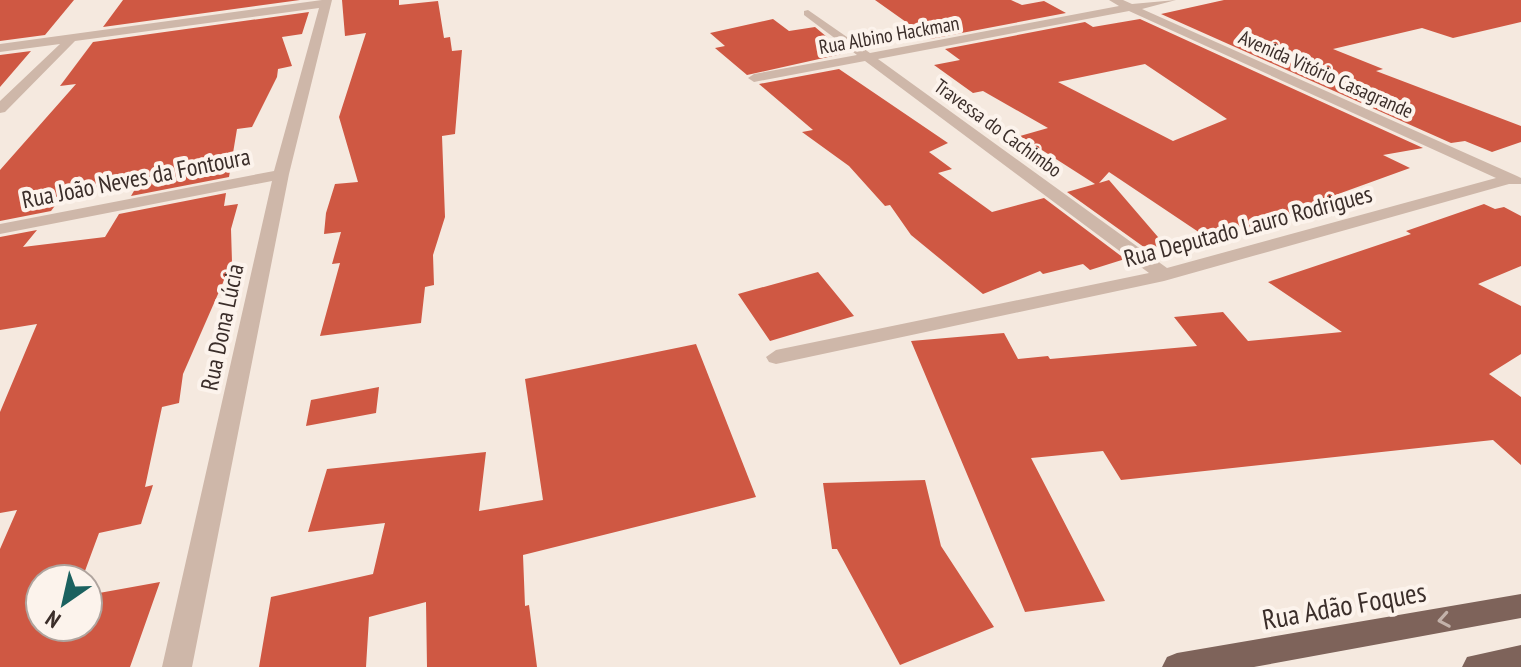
<svg xmlns="http://www.w3.org/2000/svg" width="1521" height="667" font-family="'PT Sans Narrow',sans-serif">
	<style>
		.building { fill: #cf5843; fill-rule: evenodd }
		.lines { fill: none; stroke-linecap: round; stroke-linejoin: round }
		.minor { fill: #ceb7a9; fill-rule: evenodd }
		.major { fill: #7e635a; fill-rule: evenodd }
		.oneway { stroke: #c3b2aa }
		.labels { text-anchor: middle; dominant-baseline: central; stroke-width: 8; stroke-linejoin: round; paint-order: stroke }
		.far-street-label { font-size: 20px; fill: #3b2e2a; stroke: #fcf3ec }
		.street-label { font-size: 24px; fill: #3b2e2a; stroke: #fcf3ec }
		.near-street-label { font-size: 28px; fill: #3b2e2a; stroke: #fcf3ec }
	</style>
	<rect width="100%" height="100%" fill="#f5e9df"/>
	<path class="building" d="M 0,0 L 74,0 L 45,35 L 0,41 Z
		M 123,0 L 300,0 L 103,27 Z
		M 342,0 L 399,0 L 399,5 L 438,1 L 444,38 L 450,37 L 452,51 L 462,50 L 455,134 L 442,136 L 445,217 L 433,255 L 434,285 L 425,287 L 421,323 L 320,336 L 340,263 L 332,264 L 341,232 L 324,234 L 326,213 L 335,184 L 358,182 L 339,117 L 366,33 L 345,36 Z
		M 875,0 L 1011,0 L 1022,5 L 1044,1 L 1066,13 L 930,39 Z
		M 1224,0 L 1521,0 L 1521,22 L 1453,38 L 1422,28 L 1333,49 L 1383,69 L 1376,71 L 1521,126 L 1521,142 L 1492,152 L 1465,141 L 1451,143 L 1161,14 Z
		M 309,12 L 302,34 L 282,37 L 292,66 L 278,69 L 277,77 L 252,127 L 237,129 L 229,177 L 131,196 L 138,184 L 66,191 L 51,211 L 0,221 L 0,170 L 76,84 L 60,86 L 93,42 Z
		M 773,19 L 789,31 L 815,27 L 846,53 L 747,75 L 715,48 L 725,46 L 710,33 Z
		M 1140,19 L 1423,148 L 1383,155 L 1410,168 L 1294,210 L 1302,214 L 1246,235 L 1238,230 L 1212,241 L 1109,172 L 1099,183 L 1109,180 L 1164,244 L 1148,250 L 1067,192 L 1095,184 L 1020,136 L 1048,128 L 983,91 L 973,93 L 934,65 L 960,60 L 945,49 L 1085,22 L 1093,27 ZM 1145,64 L 1227,119 L 1173,141 L 1058,82 Z
		M 31,51 L 0,87 L 0,55 Z
		M 839,69 L 948,143 L 929,152 L 952,169 L 938,173 L 992,212 L 1044,198 L 1125,259 L 1090,270 L 1083,264 L 1043,274 L 1040,271 L 983,294 L 911,235 L 890,205 L 885,206 L 849,166 L 802,132 L 813,130 L 759,84 Z
		M 226,193 L 224,206 L 238,204 L 231,229 L 232,262 L 183,374 L 179,403 L 162,407 L 145,487 L 153,485 L 141,524 L 99,533 L 82,579 L 40,579 L 40,627 L 88,627 L 88,595 L 160,582 L 130,667 L 0,667 L 0,549 L 17,510 L 0,513 L 0,412 L 37,324 L 0,330 L 0,237 L 37,230 L 23,247 L 105,237 L 119,214 Z
		M 1484,204 L 1495,209 L 1504,207 L 1521,216 L 1521,266 L 1478,284 L 1521,306 L 1521,354 L 1489,374 L 1521,397 L 1521,465 L 1493,440 L 1121,480 L 1103,451 L 1031,458 L 1105,601 L 1025,612 L 911,341 L 1004,333 L 1018,359 L 1048,356 L 1050,359 L 1197,346 L 1174,317 L 1223,312 L 1248,341 L 1342,332 L 1268,282 L 1411,234 L 1406,231 Z
		M 818,272 L 854,316 L 770,341 L 738,294 Z
		M 696,344 L 756,497 L 523,555 L 525,606 L 529,605 L 537,667 L 427,667 L 426,602 L 369,617 L 366,667 L 259,667 L 271,597 L 373,574 L 385,523 L 308,532 L 327,469 L 486,452 L 479,511 L 543,500 L 525,379 Z
		M 379,387 L 376,413 L 306,426 L 311,400 Z
		M 925,480 L 941,546 L 994,627 L 900,665 L 837,549 L 832,549 L 823,483 Z"/>
	<g class="lines">
		<path class="minor" d="M 322,0 L 332,0 L 289,174 L 192,667 L 162,667 L 272,181 L 0,234 L 0,224 L 274,171 L 319,8 L 75,41 L 5,112 L 0,113 L 0,101 L 60,44 L 0,52 L 0,44 Z
			M 1109,0 L 1123,0 L 1132,4 L 1176,0 L 1142,9 L 1517,176 L 1521,178 L 1521,184 L 1509,184 L 1164,281 L 776,364 L 769,362 L 766,357 L 776,350 L 1149,273 L 865,61 L 754,82 L 748,78 L 754,74 L 857,55 L 804,15 L 804,11 L 808,10 L 870,53 L 1119,6 ZM 1129,11 L 1496,178 L 1167,268 L 878,59 Z"/>
		<path class="major" d="M 1521,594 L 1521,618 L 1254,667 L 1162,667 L 1167,657 L 1177,653 Z
			M 1521,645 L 1521,667 L 1462,667 L 1467,657 Z"/>
	</g>
	<defs><path id="oneway-chevron" d="M-2-3.5L2.5 0L-2 3.5" fill="none" stroke-width="1.6" stroke-linecap="round" stroke-linejoin="round" transform="scale(2)"/></defs>
	<use class="oneway" href="#oneway-chevron" transform="translate(1444 620) rotate(170)"/>
	<g class="labels">
		<g class="far-street-label">
			<text transform="translate(889 35) rotate(-10)">Rua Albino Hackman</text>
			<text transform="translate(1326 74) rotate(24)">Avenida Vitório Casagrande</text>
			<text transform="translate(998 128) rotate(36)">Travessa do Cachimbo</text>
		</g>
		<g class="street-label">
			<text transform="translate(136 178) rotate(-11)">Rua João Neves da Fontoura</text>
			<text transform="translate(1248 226) rotate(-15)">Rua Deputado Lauro Rodrigues</text>
			<text transform="translate(222 327) rotate(-78)">Rua Dona Lúcia</text>
		</g>
		<g class="near-street-label">
			<text transform="translate(1344 605) rotate(-10)">Rua Adão Foques</text>
		</g>
	</g>
	<g transform="translate(64 603) rotate(214)"><circle r="38" fill="#fcf3ec" stroke="#afa49e" stroke-width="2"/>
	<path d="M0-6L14 30L0 20L-14 30Z" fill="#1b615f"/>
	<text y="-12" font-size="22" font-weight="bold" text-anchor="middle" fill="#3b2e2a">N</text>
	</g>
</svg>
